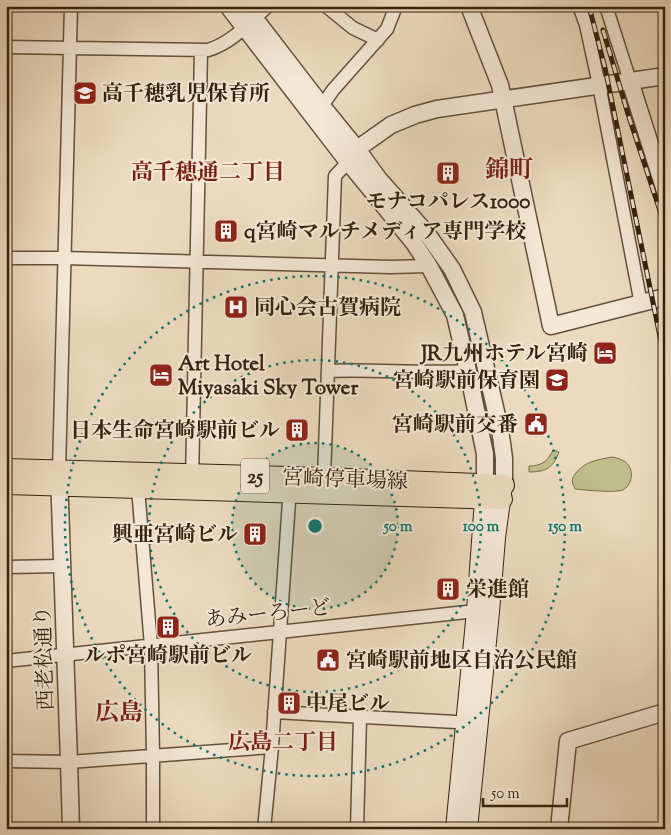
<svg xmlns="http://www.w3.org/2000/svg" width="671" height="835" font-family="'Sorts Mill Goudy','Noto Serif JP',serif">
<rect width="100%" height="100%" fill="#ecdabe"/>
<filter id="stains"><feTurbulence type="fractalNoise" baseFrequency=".004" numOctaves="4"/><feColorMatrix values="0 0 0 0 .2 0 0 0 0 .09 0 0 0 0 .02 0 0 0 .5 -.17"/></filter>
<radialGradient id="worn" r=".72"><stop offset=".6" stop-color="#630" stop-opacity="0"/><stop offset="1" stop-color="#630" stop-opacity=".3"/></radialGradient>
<path fill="#c0bd8c" stroke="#7a704d" d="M553 450 559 452C553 468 546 472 529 472V466C542 466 548 461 553 450Z
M612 457C618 458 625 460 629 466 634 473 631 486 623 490 615 493 584 490 575 489 572 483 571 479 575 474 585 461 597 460 612 457Z"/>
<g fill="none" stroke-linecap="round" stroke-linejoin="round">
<g stroke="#63513a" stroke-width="15">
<path id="minor" d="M326 6 353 28 378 40
M579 6 586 25 599 85 641 304
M606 6 630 81
M6 47 208 50C232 43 250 22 268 6
M322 106 333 90 387 29 396 6
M6 258H64L390 267 429 266
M328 371C375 369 422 374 468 371
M59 471 71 6
M192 481 201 51
M140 482 138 488 151 646 153 756V829
M325 484 324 478 335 176 348 162
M6 567 62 566
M6 661 476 611 484 612
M274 712 474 723
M6 761 69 762 272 747
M264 829 272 747 290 487
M357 829 360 717"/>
</g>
<g stroke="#63513a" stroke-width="19">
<path id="tertiary" d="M228 6 348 162 367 185 414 243 429 266 455 315 468 371 485 454V485
M245 6 322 106 357 149 378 178 428 235 452 269 473 312 500 429 504 458V485
M469 6 500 85 503 99 551 326 665 297
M630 81 665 191
M351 157 357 149 391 125 415 115 437 109 665 76
M59 474 69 762 71 829
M559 829 568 741 665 712"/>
</g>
<g stroke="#35230e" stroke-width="20">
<path id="secondary" d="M455 829 476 611 485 486
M468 829 490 612 496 538 503 485"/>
</g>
<g stroke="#35230e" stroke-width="22">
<path id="primary" d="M6 469 324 478 504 485
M6 484 502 499"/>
</g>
<use href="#minor" stroke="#f3e7d5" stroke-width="12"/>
<use href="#tertiary" stroke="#f3e7d5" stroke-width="16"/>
<use href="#secondary" stroke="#f3e7d5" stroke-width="18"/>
<use href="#primary" stroke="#ecdabe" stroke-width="20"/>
<g stroke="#35230e" stroke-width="5">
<path id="rail" d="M589 6 605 68 665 361
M603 30 628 114 665 226"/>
</g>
<use href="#rail" stroke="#f3e7d5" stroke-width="3" stroke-dasharray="9" stroke-linecap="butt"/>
</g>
<circle cx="315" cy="526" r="83" fill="#0f766e" fill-opacity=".12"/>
<g fill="none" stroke="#0f766e" stroke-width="2.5" stroke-dasharray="2.5 5">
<circle cx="315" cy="526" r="83"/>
<circle cx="315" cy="526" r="166"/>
<circle cx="315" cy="526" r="250"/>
</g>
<defs>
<g id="school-square" transform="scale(1.25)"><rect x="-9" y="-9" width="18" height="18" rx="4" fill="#8f2418" stroke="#f3e7d5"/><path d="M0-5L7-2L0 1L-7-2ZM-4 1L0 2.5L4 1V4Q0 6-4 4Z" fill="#fff"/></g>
<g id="building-square" transform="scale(1.25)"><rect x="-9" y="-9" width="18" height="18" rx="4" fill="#8f2418" stroke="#f3e7d5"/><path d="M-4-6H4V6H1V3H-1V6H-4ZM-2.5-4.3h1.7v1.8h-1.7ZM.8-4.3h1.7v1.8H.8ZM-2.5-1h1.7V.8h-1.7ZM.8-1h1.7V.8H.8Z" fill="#fff"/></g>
<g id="hospital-square" transform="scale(1.25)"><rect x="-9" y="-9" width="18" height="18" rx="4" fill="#8f2418" stroke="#f3e7d5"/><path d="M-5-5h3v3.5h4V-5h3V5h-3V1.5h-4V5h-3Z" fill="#fff"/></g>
<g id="hotel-square" transform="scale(1.25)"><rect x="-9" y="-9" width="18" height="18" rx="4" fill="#8f2418" stroke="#f3e7d5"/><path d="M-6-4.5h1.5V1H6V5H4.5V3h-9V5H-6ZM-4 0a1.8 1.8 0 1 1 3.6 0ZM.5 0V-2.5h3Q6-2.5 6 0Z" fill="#fff"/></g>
<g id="civic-square" transform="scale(1.25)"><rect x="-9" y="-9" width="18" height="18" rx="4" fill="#8f2418" stroke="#f3e7d5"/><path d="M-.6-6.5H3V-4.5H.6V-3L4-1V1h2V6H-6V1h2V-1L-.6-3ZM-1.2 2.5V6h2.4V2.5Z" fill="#fff"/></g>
</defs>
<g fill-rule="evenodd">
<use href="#school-square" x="85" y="93"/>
<use href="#building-square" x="448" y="173"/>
<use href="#building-square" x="226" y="231"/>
<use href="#hospital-square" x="236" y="307"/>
<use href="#hotel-square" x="605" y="353"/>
<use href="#hotel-square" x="161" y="375"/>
<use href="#school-square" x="557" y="380"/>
<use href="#civic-square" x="536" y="424"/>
<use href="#building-square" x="297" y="430"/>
<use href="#building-square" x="255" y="534"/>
<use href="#building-square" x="448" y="589"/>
<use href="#building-square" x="168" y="627"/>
<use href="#civic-square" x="328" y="660"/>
<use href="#building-square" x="289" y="703"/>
</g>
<g text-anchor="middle" stroke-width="4" stroke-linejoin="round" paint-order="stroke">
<rect fill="#f3e7d5" stroke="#6e5e4a" stroke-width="1" x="241" y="458.5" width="28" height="35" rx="4"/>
<g font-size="20" font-weight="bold" fill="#35230e">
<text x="255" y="483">25</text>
</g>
<g font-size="21" font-weight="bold" fill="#35230e" stroke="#f3e7d5" text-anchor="start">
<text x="102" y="100">高千穂乳児保育所</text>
<text x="448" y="208" text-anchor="middle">モナコパレス1000</text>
<text x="244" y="238">q宮崎マルチメディア専門学校</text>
<text x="254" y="314">同心会古賀病院</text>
<text x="588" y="360" text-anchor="end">JR九州ホテル宮崎</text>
<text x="178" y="370">Art Hotel<tspan x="178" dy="24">Miyasaki Sky Tower</tspan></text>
<text x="540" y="387" text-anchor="end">宮崎駅前保育園</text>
<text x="518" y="431" text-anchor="end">宮崎駅前交番</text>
<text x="280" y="437" text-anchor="end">日本生命宮崎駅前ビル</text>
<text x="238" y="541" text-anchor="end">興亜宮崎ビル</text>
<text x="466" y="596">栄進館</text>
<text x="168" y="662" text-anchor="middle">ルポ宮崎駅前ビル</text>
<text x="346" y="667">宮崎駅前地区自治公民館</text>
<text x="306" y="710">中尾ビル</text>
</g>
<g font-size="21" fill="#35230e" stroke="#f3e7d5">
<text transform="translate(345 479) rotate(2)" y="7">宮崎停車場線</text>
<text transform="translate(268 613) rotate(-6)" y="7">あみーろーど</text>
<text transform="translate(44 658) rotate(-92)" y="7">西老松通り</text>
</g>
<g font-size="22" font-weight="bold" fill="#7a1f14" stroke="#f3e7d5">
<text x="208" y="179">高千穂通二丁目</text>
<text x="283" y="749">広島二丁目</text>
</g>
<g font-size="24" font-weight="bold" fill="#7a1f14" stroke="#f3e7d5">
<text x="509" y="177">錦町</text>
<text x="119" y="720">広島</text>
</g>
</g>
<circle cx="315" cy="526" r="8" fill="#0f766e" stroke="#f3e7d5" stroke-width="2.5"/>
<g font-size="15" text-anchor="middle" font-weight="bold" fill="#0f766e" stroke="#f3e7d5" stroke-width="4" stroke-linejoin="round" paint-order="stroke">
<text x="398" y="531">50 m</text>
<text x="481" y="531">100 m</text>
<text x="565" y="531">150 m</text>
</g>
<rect width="671" height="835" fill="none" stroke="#ecdabe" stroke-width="25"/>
<rect x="8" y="8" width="656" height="820" fill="none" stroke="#35230e" stroke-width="2.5"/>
<rect x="12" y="12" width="646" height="810" fill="none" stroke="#35230e"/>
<path d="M483 798v8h84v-8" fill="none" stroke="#35230e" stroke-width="2.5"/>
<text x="491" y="798" font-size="15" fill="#35230e" stroke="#f3e7d5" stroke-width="4" paint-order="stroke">50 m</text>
<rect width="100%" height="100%" filter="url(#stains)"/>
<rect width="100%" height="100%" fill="url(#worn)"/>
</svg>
